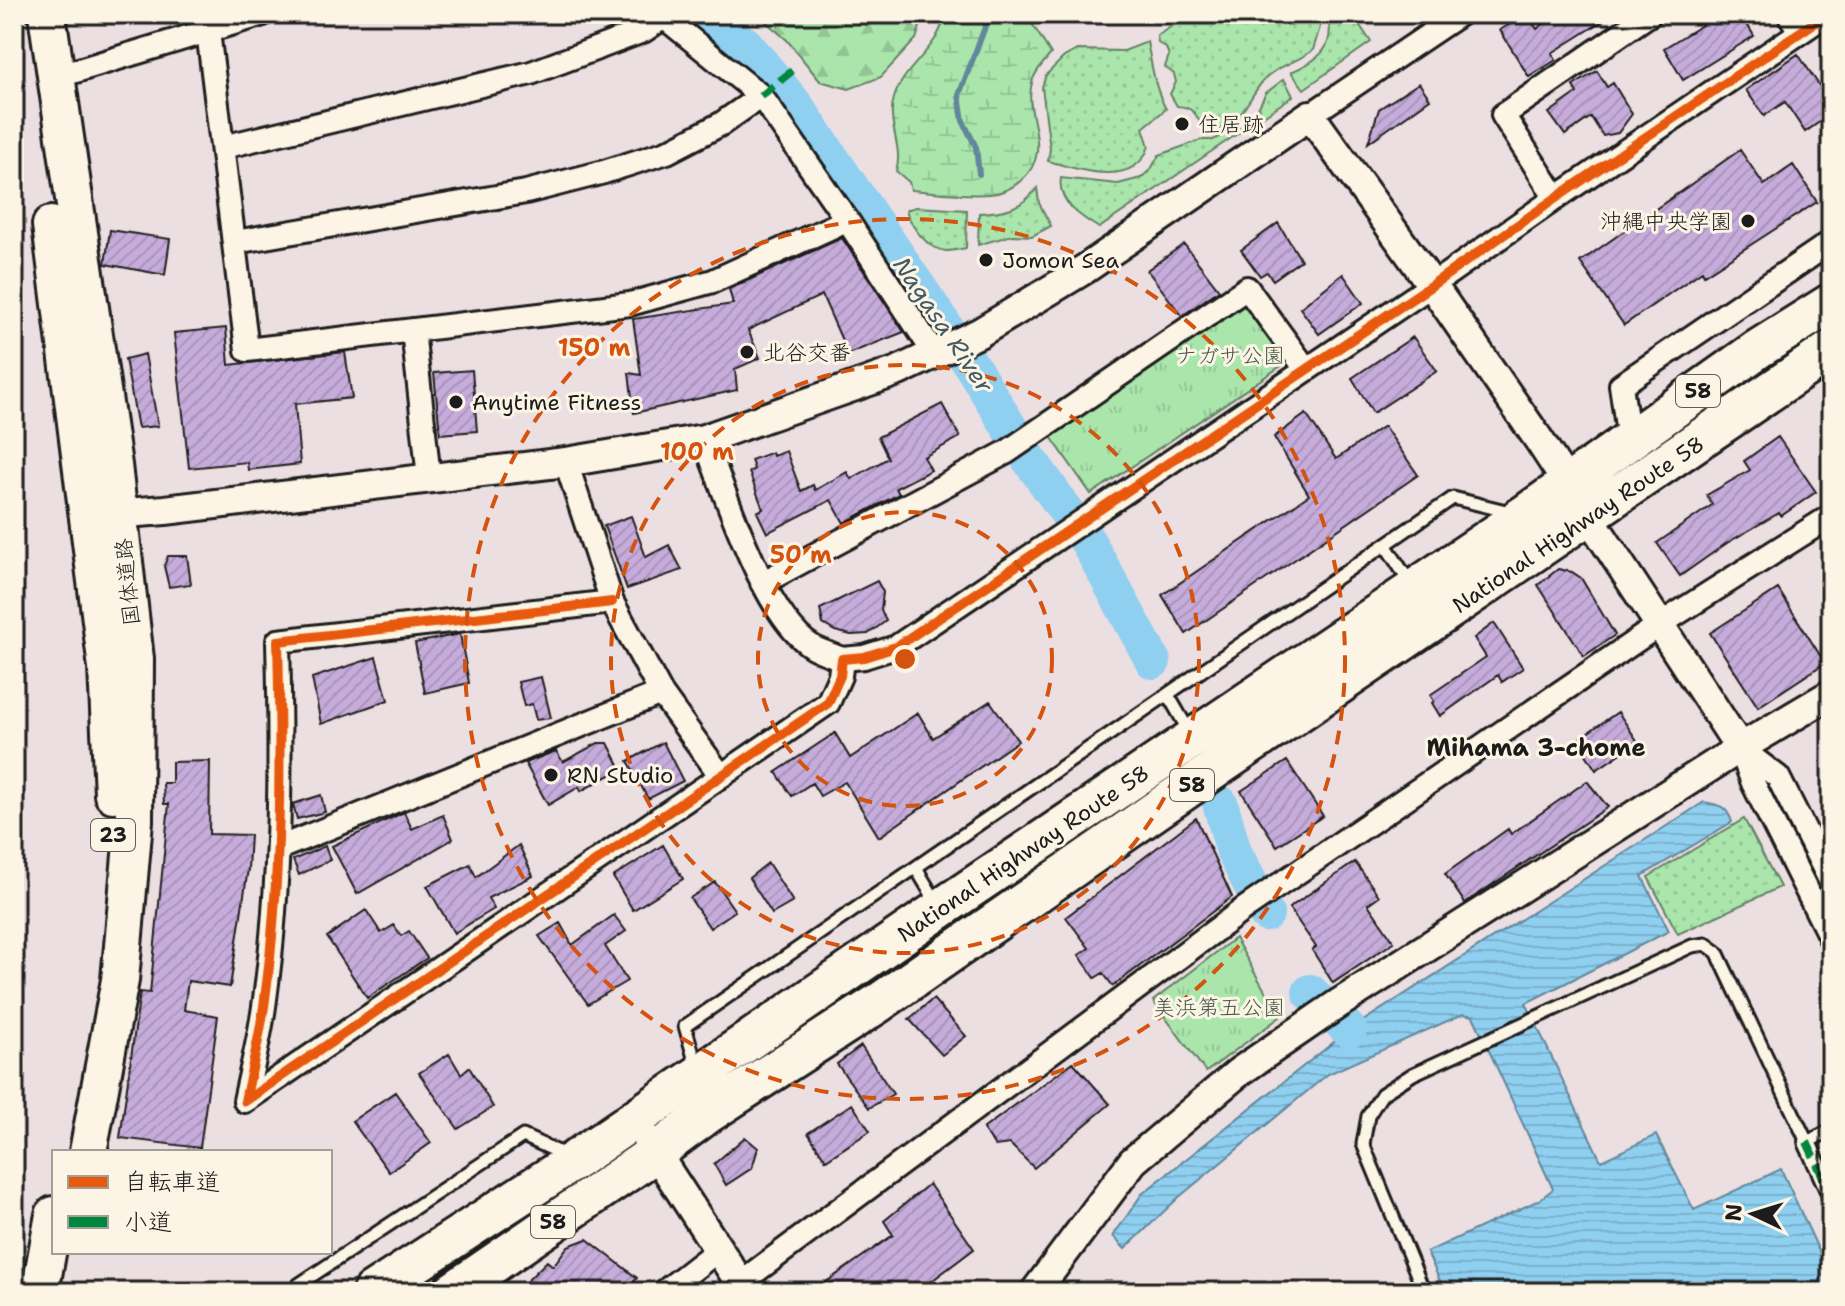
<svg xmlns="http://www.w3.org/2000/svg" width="1845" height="1306" font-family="'Shantell Sans','Klee One',sans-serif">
<defs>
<pattern id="grass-dots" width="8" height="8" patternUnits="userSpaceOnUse" patternTransform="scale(2)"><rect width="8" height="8" fill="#aae6ac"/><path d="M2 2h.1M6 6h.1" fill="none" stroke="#92c593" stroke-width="1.8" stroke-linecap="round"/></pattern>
<pattern id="forest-firs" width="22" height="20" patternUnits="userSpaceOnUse" patternTransform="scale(2)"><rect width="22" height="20" fill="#aae6ac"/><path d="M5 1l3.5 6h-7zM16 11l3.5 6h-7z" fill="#92c593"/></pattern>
<pattern id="wetland-marsh" width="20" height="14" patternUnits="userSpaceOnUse" patternTransform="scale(2)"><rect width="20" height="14" fill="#aae6ac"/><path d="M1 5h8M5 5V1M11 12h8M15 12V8" fill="none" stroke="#92c593"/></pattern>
<pattern id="park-tufts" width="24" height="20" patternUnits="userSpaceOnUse" patternTransform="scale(2)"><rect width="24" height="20" fill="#aae6ac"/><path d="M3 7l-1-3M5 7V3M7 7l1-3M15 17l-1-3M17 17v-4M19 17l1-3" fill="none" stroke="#92c593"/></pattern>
<pattern id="water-rules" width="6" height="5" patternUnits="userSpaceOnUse" patternTransform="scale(2)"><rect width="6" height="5" fill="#8fcff0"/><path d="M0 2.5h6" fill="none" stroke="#7bb1cd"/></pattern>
<pattern id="building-hatch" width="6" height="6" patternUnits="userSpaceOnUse" patternTransform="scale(2)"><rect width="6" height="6" fill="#c6acdb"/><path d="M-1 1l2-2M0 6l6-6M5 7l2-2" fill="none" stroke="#aa93bb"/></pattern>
</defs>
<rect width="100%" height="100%" fill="#ecdfe2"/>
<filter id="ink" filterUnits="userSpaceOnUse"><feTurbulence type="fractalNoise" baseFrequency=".0125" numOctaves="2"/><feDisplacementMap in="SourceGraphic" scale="16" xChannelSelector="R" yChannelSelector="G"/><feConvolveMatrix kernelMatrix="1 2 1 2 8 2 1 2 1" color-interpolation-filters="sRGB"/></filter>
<g filter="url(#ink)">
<path fill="url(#grass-dots)" stroke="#638164" stroke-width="2" d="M1190 14H1316L1320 27 1313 50C1298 62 1276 66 1263 81 1247 99 1236 139 1202 128 1197 114 1193 107 1177 106L1170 94 1176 82 1174 74 1165 67 1169 55 1166 48 1158 43 1157 36Z
M1327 14H1352L1371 42 1304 89 1291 72C1319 60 1337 47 1327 14Z
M1147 42C1152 65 1154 87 1166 109L1143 128 1149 146C1135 189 1080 170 1048 161L1050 149 1042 87 1046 75 1064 57 1077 50 1124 51Z
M1284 79 1293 96 1099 228C1081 217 1057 202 1061 178L1118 184 1141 178 1151 169 1159 155 1201 140H1213L1244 126 1254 116 1266 93Z
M1037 188 1039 203 1051 226 1032 236 1012 235 978 245 979 213C1004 212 1021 209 1037 188Z
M916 207 967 210 966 248C960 249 952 251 946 251 927 249 911 227 906 210Z
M1744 819 1780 887 1678 934 1648 877Z"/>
<path fill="url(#forest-firs)" stroke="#638164" stroke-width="2" d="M757 14H924L916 39 881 77 849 89 820 81 787 40Z"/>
<path fill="url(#wetland-marsh)" stroke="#638164" stroke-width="2" d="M945 14H1026L1051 54C1044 62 1037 69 1033 79 1024 105 1040 128 1037 152 1034 175 1012 192 990 194 964 196 937 192 911 190L909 182 896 171C904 148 886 123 894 98 904 65 939 50 945 14Z"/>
<path fill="url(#park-tufts)" stroke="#638164" stroke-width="2" d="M1240 303 1249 304 1287 362 1091 494 1049 434Z
M1235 938 1280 1017 1206 1072 1153 1001Z"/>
<path fill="url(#water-rules)" stroke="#61879b" stroke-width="2" d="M1704 802C1720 805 1727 806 1732 822L1642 876 1669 931 1526 1003 1601 1161 1656 1135 1694 1210 1781 1169 1831 1277V1292H1442L1443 1288 1427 1252 1539 1200 1553 1189 1473 1016 1463 1014 1328 1074 1178 1198 1125 1249 1113 1236 1142 1194 1349 1030Z"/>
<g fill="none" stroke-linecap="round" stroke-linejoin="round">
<path stroke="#61879b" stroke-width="6" d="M979 174 976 147 963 121 959 95 990 14"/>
<path stroke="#8fcff0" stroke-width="36" d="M701 14 745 44 797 107 973 368 1027 456 1088 542 1153 661
M1220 803 1234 852 1266 914
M1310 992 1349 1030"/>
</g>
<path fill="url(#building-hatch)" stroke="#1c1c1c" stroke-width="2" d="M1527 14 1537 29 1556 14H1614L1552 53 1556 60 1529 77 1500 30Z
M1720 14H1741L1754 36 1683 80 1664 48Z
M1798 54 1831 103V114L1805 132 1785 102 1764 116 1746 90Z
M1597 71 1607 87 1613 83 1632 114 1618 133 1603 136 1591 117 1565 135 1549 113 1577 93 1573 86Z
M1419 83 1430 99 1368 143 1379 109Z
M1740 150 1764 185 1793 165 1817 202 1704 275 1702 271 1624 325 1580 262Z
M1278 223 1301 260 1273 280 1267 272 1260 276 1241 250Z
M110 230 170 239 165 275 105 264Z
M842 238 904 332 848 354 822 295 748 330 760 358 735 369 737 390 634 413 629 373 641 375 633 319 733 304 729 289Z
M1184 244 1219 290 1182 316 1147 270Z
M1343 274 1363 303 1319 334 1300 308Z
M226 328 229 365 345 352 352 398 295 404 300 464 248 470 247 462 189 468 174 333Z
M1413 337 1437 371 1373 413 1352 378Z
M145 354 158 426 138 428 125 359Z
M472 370 477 431 440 434 434 373Z
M942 404 960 437 924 457 931 470 896 488 899 494 844 523 831 500 767 533 757 512 763 509 749 472 754 469 751 460 772 452 773 456 786 451 801 491 813 485 815 490 847 472 851 479 888 458 878 437Z
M1306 414 1336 459 1384 426 1418 475 1186 634 1162 595 1309 495 1274 437Z
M1778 437 1816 492 1781 516 1779 513 1727 543 1680 576 1657 543 1712 505 1707 495 1750 470 1744 461Z
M631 516 646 557 669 545 682 570 627 589 604 526Z
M168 556H187L191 584 169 587 164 566Z
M1558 569 1572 572 1581 578 1615 635 1584 656 1538 585Z
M877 581 883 592 881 610 886 621 868 634 851 635 835 631 823 624 820 609Z
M1778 589 1825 663 1758 707 1710 633Z
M1494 623 1523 668 1502 682 1498 675 1440 716 1432 703 1434 701 1430 695 1486 657 1474 638Z
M460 634 469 683 425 693 415 643Z
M376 657 388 700 321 724 312 678Z
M541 677 551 718 536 720 532 704 524 706 518 682Z
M990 701 1018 741 879 837 845 782 820 796 812 783 792 796 776 772 835 733 850 758 918 713 933 738Z
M1618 712 1638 742 1596 770 1577 740Z
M663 742 683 781 648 799 628 761Z
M598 743H608L619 765 612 774 581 791 579 787 548 805 525 763 556 751 563 762Z
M210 761 209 834 250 835 248 869 230 987 188 981 184 1010 218 1016 200 1148 120 1138 140 992 150 993 169 804H164L163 783H172V762Z
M1287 761 1323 816 1277 846 1241 791Z
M1587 781 1608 807 1465 903 1445 874 1508 829 1511 834Z
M321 795 325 812 297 819 293 804Z
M404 812 412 829 443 815 453 839 357 894 332 846Z
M1196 818 1232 897 1113 986 1103 973 1095 978 1079 955 1089 948 1066 917Z
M519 845 533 876 488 898 494 909 454 933 427 886 470 864 476 877Z
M663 845 683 879 633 910 613 877Z
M325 846 330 860 299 875 293 860Z
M1355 862 1379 896 1368 904 1394 942 1333 983 1312 950 1316 947 1289 908Z
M768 863 793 902 772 914 749 878Z
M715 882 735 911 710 928 690 898Z
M366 910 381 933 394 925 401 936 409 931 427 958 367 998 327 937Z
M614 915 626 931 605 946 627 981 588 1004 539 936 560 923 572 945Z
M933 999 966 1036 942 1055 909 1019Z
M861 1046 893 1094 869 1108 837 1064Z
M449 1054 461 1074 469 1067 493 1107 458 1129 419 1073Z
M1073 1062 1110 1104 1034 1168 1010 1144 995 1146 983 1129Z
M395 1092 431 1143 389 1172 352 1121Z
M852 1104 870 1131 826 1160 808 1133Z
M745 1137 758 1148 752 1168 726 1185 714 1164Z
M929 1184 974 1249 917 1292H812L893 1235 884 1221Z
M587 1239 637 1278 626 1292H516L547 1261 553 1266 568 1246Z"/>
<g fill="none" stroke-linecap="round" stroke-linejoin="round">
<g stroke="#1c1c1c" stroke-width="17">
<path id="service" d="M1386 546 1412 586
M1168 695 1190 733
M916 868 938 905
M697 1068 685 1026 1453 498 1510 512
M297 1292 298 1285 523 1136 567 1156
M1420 1292 1422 1287 1363 1144 1368 1116 1382 1094 1413 1074 1692 946 1706 944 1717 952 1807 1142 1831 1130"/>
</g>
<g stroke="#1c1c1c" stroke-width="22">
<path id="pedestrian" d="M1807 1142 1831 1195"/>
</g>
<g stroke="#1c1c1c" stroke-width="28">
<path id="minor" d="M660 14 761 96 847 220 934 353
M1789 14 1800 31
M208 31 247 350 630 304 713 281 847 220
M56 77 263 14
M1310 115 1460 14
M223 147 531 73 643 31 664 17
M1556 198 1503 115 1650 14
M235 242 526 192 604 172 667 152 721 124 761 96
M413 330 429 478
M704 439C725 492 765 619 813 647 822 652 833 655 842 659
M1629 440 1621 385 1831 242
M566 462 612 602 661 693 721 776
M762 583 1007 452 1247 288 1306 369
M612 602 278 641C281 761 281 880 265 999 261 1033 252 1067 245 1101L828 703 840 676 842 659 864 657 896 647 1432 285 1556 198 1827 14
M1740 748 1753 783 1831 939
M1741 749 1778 777 1831 882
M279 848 661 693
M740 1283 1244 909 1659 625 1831 516
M664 1292 718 1250"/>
</g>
<g stroke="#1c1c1c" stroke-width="34">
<path id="tertiary" d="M99 515 165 510 566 462 704 439 898 371 979 333 1085 269 1310 115 1432 285 1539 440 1740 748
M646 1138 746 1292
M1035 1292 1133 1161 1239 1072 1338 1004 1740 748 1831 694"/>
</g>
<g stroke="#1c1c1c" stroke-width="42">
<path id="primary" d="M47 14 113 465 135 659 134 821 120 980 88 1152
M51 225 107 668 113 794
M40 1292 54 1215"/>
</g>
<g stroke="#1c1c1c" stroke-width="44">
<path id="trunk" d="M372 1292 575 1160 940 909 1527 513 1758 349 1831 303
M452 1292 655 1153 709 1113 880 1002 1224 763 1831 350"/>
</g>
<use href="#service" stroke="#fcf5e5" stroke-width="11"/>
<use href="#pedestrian" stroke="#fcf5e5" stroke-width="16"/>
<use href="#minor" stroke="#fcf5e5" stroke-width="22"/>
<use href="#tertiary" stroke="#fcf5e5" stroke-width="28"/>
<use href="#primary" stroke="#fcf5e5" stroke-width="36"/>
<use href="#trunk" stroke="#fcf5e5" stroke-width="38"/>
<path stroke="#00873e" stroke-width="8" stroke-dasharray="16 8" stroke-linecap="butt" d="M761 96 797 67
M1807 1142 1831 1195"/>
<g stroke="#fcf5e5" stroke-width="15">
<path id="cycleway" d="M612 602 278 641C281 761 281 880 265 999 261 1033 252 1067 245 1101L828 703 840 676 842 659 864 657 896 647 1432 285 1556 198 1827 14"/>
</g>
<use href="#cycleway" stroke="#e8590c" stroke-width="10"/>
</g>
</g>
<g fill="none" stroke="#d4530e" stroke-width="4" stroke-dasharray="14 10">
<circle cx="905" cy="659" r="147"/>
<circle cx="905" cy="659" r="294"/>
<circle cx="905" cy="659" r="440"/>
</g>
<g fill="#1c1c1c" stroke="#fcf5e5" stroke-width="3">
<circle cx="1182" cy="124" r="8"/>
<circle cx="1748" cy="221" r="8"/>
<circle cx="986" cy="260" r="8"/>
<circle cx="747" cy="352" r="8"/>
<circle cx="456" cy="402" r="8"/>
<circle cx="551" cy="775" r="8"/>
</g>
<g text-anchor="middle" stroke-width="6" stroke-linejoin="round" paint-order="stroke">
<g fill="#fcf5e5" stroke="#5f5d58" stroke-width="2">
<rect x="1676" y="375" width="44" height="32" rx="6"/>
<rect x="1170" y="769" width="44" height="32" rx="6"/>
<rect x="91" y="819" width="44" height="32" rx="6"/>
<rect x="531" y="1206" width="44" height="32" rx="6"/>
</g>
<g font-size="20" font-weight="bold" fill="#1c1c1c">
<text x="1698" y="398">58</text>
<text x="1192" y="792">58</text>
<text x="113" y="842">23</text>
<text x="553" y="1229">58</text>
</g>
<g font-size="22" fill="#1c1c1c" stroke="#fcf5e5" text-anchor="start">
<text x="1198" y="132">住居跡</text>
<text x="1732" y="229" text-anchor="end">沖縄中央学園</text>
<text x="1002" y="268">Jomon Sea</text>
<text x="763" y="360">北谷交番</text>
<text x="472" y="410">Anytime Fitness</text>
<text x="567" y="783">RN Studio</text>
</g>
<g font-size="22" fill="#475947" stroke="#fcf5e5">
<text x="1230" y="363">ナガサ公園</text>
<text x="1219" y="1015">美浜第五公園</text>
</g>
<g font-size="22" fill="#1c1c1c" stroke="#fcf5e5">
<text transform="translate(1578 524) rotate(-34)" y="8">National Highway Route 58</text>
<text transform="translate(127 582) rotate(-96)" y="8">国体道路</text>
<text transform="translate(1023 853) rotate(-34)" y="8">National Highway Route 58</text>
</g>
<g font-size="24" font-style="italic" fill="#445b66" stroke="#fcf5e5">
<text transform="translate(943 325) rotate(56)" y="8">Nagasa River</text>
</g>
<g font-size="24" font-weight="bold" fill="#1c1c1c" stroke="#fcf5e5">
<text x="1536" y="756">Mihama 3-chome</text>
</g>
</g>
<circle cx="905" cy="659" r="12" fill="#d4530e" stroke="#fcf5e5" stroke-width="4"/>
<g font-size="24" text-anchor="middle" font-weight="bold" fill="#d4530e" stroke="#fcf5e5" stroke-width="6" stroke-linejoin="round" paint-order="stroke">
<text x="594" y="356">150 m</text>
<text x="697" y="460">100 m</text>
<text x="801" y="563">50 m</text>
</g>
<rect width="1845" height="1306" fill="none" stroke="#fcf5e5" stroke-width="48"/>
<rect x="24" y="24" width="1797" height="1258" fill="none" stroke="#1c1c1c" stroke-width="3" filter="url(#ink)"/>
<rect x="52" y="1150" width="280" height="104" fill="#fcf5e5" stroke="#a29e95" stroke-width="2"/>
<rect x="68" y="1176" width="40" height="12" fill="#e8590c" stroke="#a29e95" stroke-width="2"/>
<text x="124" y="1190" font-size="24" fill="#1c1c1c">自転車道</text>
<rect x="68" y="1216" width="40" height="12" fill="#00873e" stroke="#a29e95" stroke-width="2"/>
<text x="124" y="1230" font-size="24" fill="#1c1c1c">小道</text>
<g transform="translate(1753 1214) rotate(274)" stroke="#fcf5e5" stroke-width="6" paint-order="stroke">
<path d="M0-6L14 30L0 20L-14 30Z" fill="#1c1c1c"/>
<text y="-12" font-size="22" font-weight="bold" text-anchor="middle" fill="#1c1c1c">N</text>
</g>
</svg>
